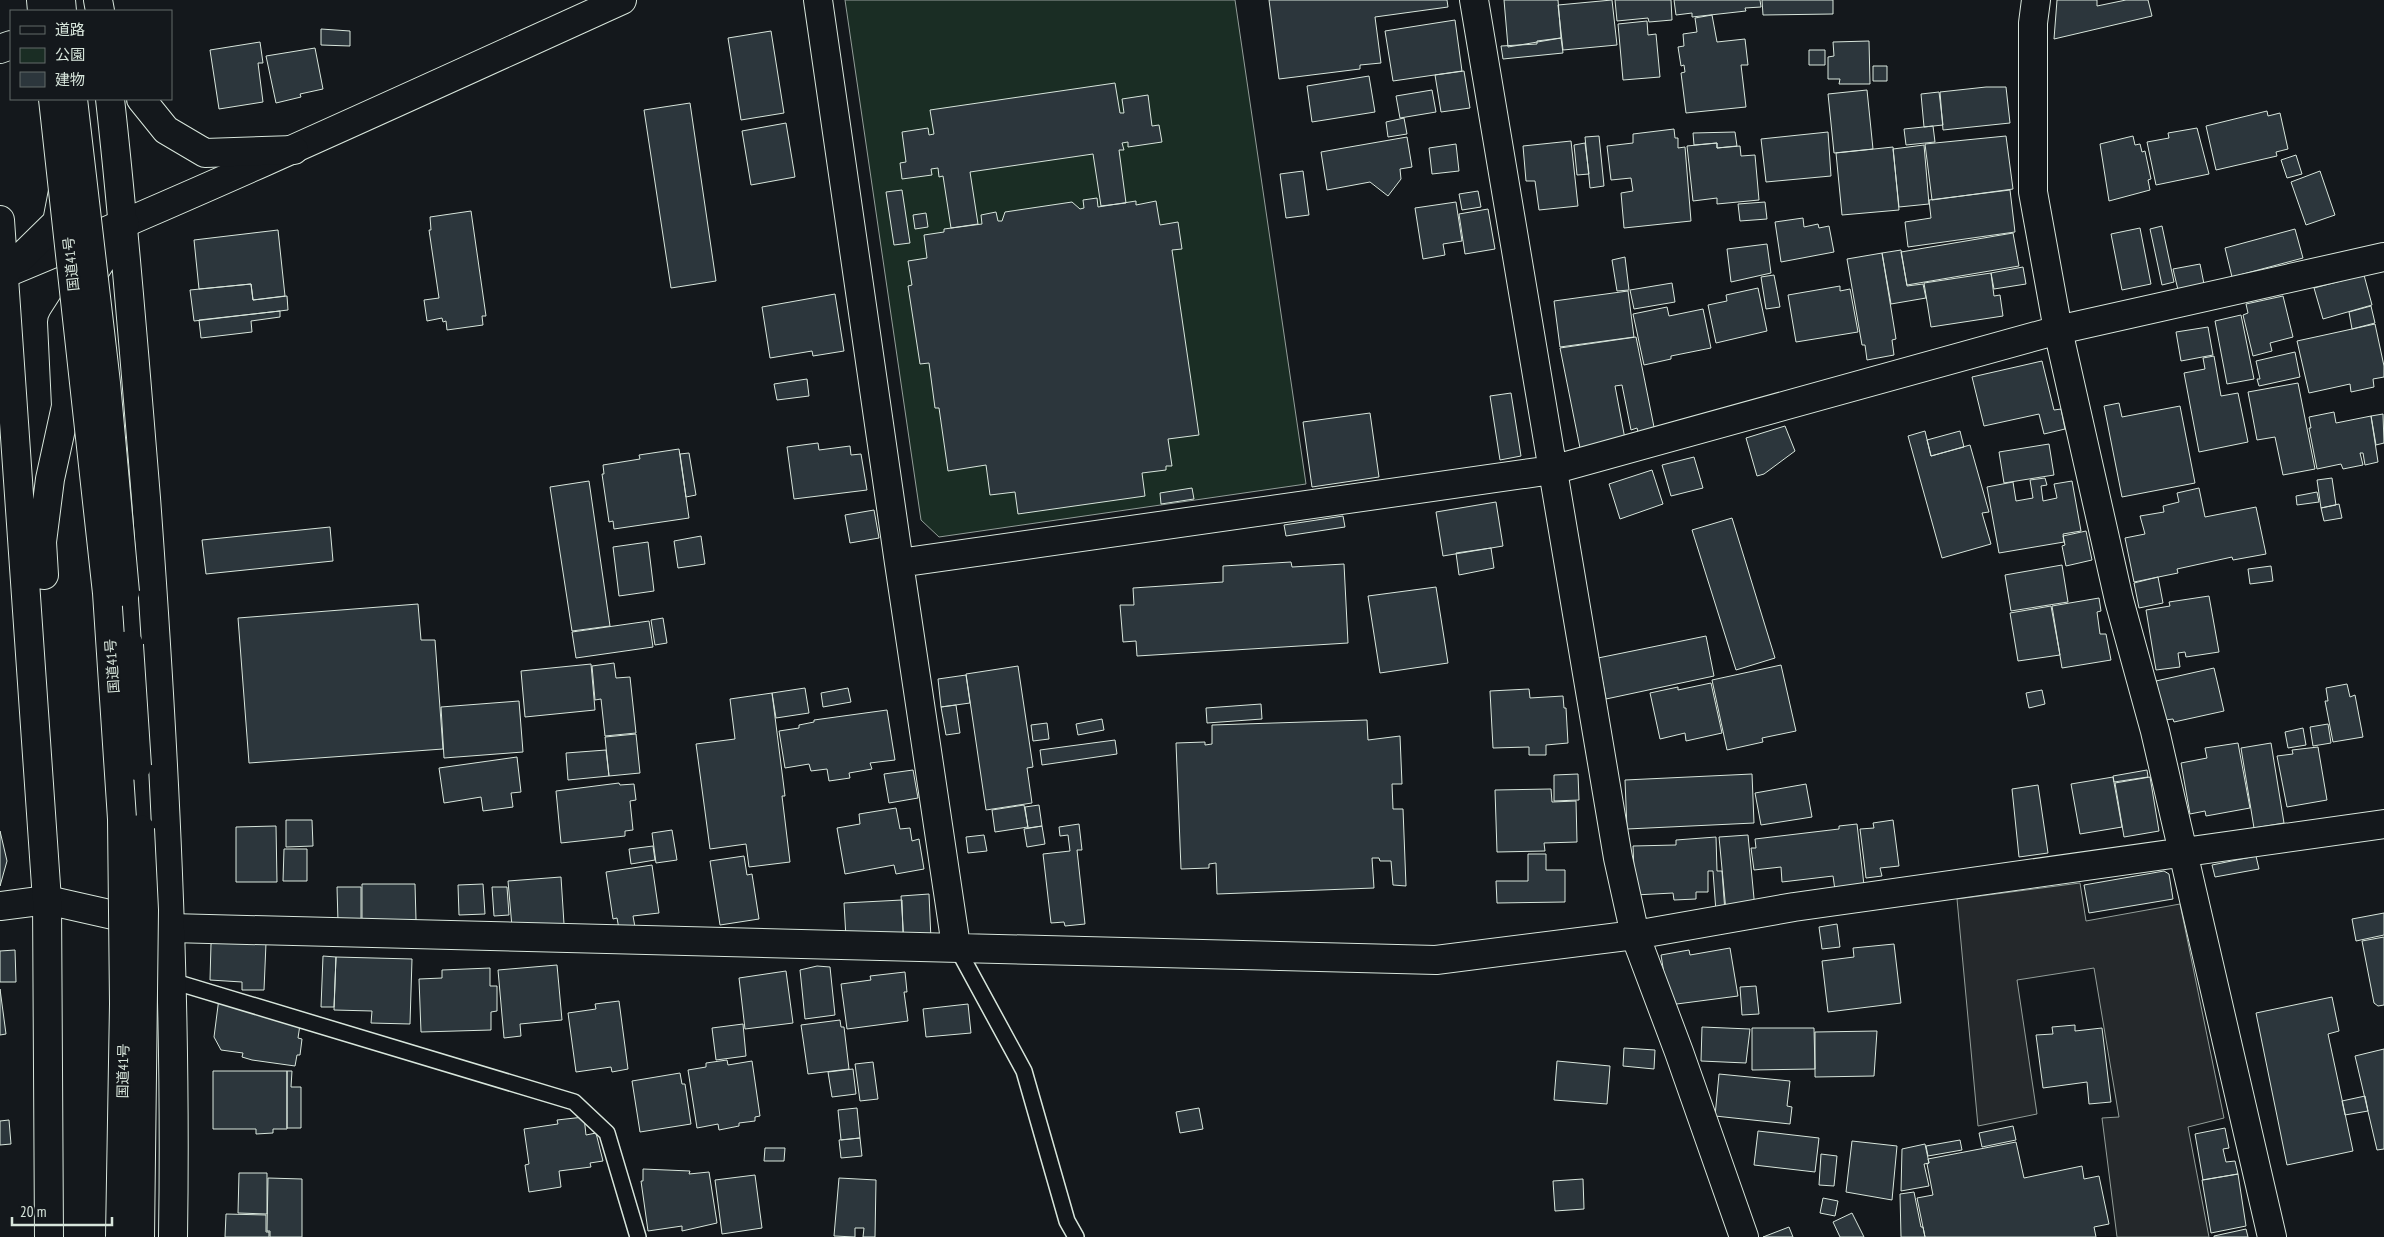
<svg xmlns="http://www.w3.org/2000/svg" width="2384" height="1237" font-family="'PT Sans Narrow','Noto Sans JP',sans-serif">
<rect width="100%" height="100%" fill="#14181c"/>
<path fill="#1a2d24" stroke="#939e99" d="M845 0H1235L1306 484 939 537 921 520Z"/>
<path fill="#24282b" stroke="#939e99" d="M2080 883 2086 921 2180 904 2224 1118 2188 1127 2209 1237H2117L2102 1118 2119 1117 2094 968 2017 980 2037 1114 1978 1126 1957 899Z"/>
<path fill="#2c363c" stroke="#d8e6dc" d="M1269 0H1447L1448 7 1375 17 1381 63 1360 65V69L1279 79Z
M1504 0H1558L1561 38 1508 47Z
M1612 0 1617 45 1563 50 1558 5Z
M1615 0H1671L1672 20 1649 22 1648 18 1617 21Z
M1674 0H1760L1761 7 1745 8 1746 11 1692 17V13L1676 15Z
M1762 0H1833V14L1763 15Z
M2057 0H2097V6L2126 0H2148L2152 16 2054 39Z
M1712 15 1717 42 1745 39 1748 65H1741L1746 107 1686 113 1681 73 1685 72 1684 65 1681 66 1678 47 1684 46 1683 34 1697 32 1695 18Z
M1455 20 1462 71 1393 81 1385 31Z
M1647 21 1648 35 1656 34 1660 77 1623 80 1618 24Z
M321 29 350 31V46L321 45Z
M771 31 784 113 741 120 728 38Z
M1561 38 1563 53 1503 59 1501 46 1537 44V41Z
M1869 41 1870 84H1839L1840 79H1828V57L1834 56 1833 42Z
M260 42 263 63H258L263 102 219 109 210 50Z
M315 48 323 89 300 94 301 97 276 103 266 56Z
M1809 50H1825V65H1809Z
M1873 66H1887V81H1873Z
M1464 71 1470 108 1441 112 1435 75Z
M1369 76 1375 112 1312 122 1307 86Z
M1115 83 1120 113H1124L1122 99 1148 95 1152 126 1159 125 1162 142 1128 147V142L1122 143 1124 150H1119L1126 203 1101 206 1093 154 970 172 978 224 951 228 943 176 939 177 938 168 931 169 932 175 902 179 900 163 906 162 902 132 928 128 929 135 934 134 930 110Z
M1986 87H2006L2010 123 1943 130 1940 92Z
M1432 90 1436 112 1400 118 1396 96Z
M1867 90 1873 149 1834 153 1828 94Z
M1939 92 1943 125 1924 127 1921 94Z
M690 103 716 281 671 288 644 110Z
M2267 111 2268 116 2280 113 2288 149 2276 152 2277 156 2216 170 2206 126Z
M1404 118 1407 134 1388 137 1386 122Z
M786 123 795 177 751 185 742 131Z
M1933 126 1935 142 1906 145 1904 129Z
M2197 128 2209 174 2156 185 2147 142 2169 138 2168 133Z
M1674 129 1675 138H1678V148L1685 147 1691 221 1624 228 1621 193 1633 191 1631 178 1611 180 1607 146 1633 143V134Z
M1735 132 1737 146 1717 148V143L1694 145 1693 133Z
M1828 132 1831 176 1766 182 1761 139Z
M1599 136 1604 186 1590 188 1585 137Z
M2006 136 2013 189 1932 200 1925 144Z
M2133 136 2135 145 2140 144 2142 152 2145 151 2151 179 2148 180 2150 190 2109 201 2100 144Z
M1407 137 1412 167 1400 169 1401 179 1388 196 1370 182 1327 190 1321 152Z
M1571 141 1578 206 1539 210 1535 181H1526L1523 146Z
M1585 143 1589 174 1577 175 1574 145Z
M1717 143V148L1740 146 1741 156 1755 155 1759 200 1717 204V198L1693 201 1687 146Z
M1456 144 1459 171 1432 174 1429 148Z
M1924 145 1929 204 1899 207 1893 149Z
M1893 147 1899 210 1842 215 1836 153Z
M2296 155 2302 174 2287 178 2281 160Z
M1303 171 1309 215 1286 218 1280 174Z
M2320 171 2335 215 2306 225 2291 182Z
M902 190 910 243 894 245 886 192Z
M2010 190 2015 232 1908 247 1905 222 1931 218 1929 200Z
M1478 191 1481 207 1462 210 1459 194Z
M1097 198 1098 207 1136 201V205L1156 201 1160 225 1178 222 1182 249 1172 250 1199 435 1168 439 1172 466H1166V470L1142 473 1145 496 1018 514 1015 492 990 495 986 465 948 471 939 408H935L929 363 920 364 908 286 912 285 908 261 927 258 924 235 944 232V229L982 224 981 215 996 212 998 221H1002L1005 212 1072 202 1080 209 1084 208 1083 200Z
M1456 202 1462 241 1443 244 1445 255 1423 259 1415 208Z
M1765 202 1767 219 1740 221 1738 204Z
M1488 209 1495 249 1465 254 1459 214Z
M471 211 486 316H482L483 325 447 330 446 321 443 322 442 318 427 321 424 300 439 298 429 230H431L430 217Z
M926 213 928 227 915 229 913 215Z
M1803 218 1804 227 1818 224 1819 228 1829 226 1834 252 1781 262 1775 222Z
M2162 226 2174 282 2162 285 2150 229Z
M2140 228 2151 284 2122 290 2111 234Z
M2295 229 2303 258 2232 277 2225 248Z
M278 230 285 296 253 300 251 284 199 289 194 240Z
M2013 233 2019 266 1907 285 1901 252Z
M1767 244 1771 273 1731 282 1727 249Z
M1901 250 1907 286 1923 284 1926 298 1891 304 1882 253Z
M1882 253 1896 339 1892 340 1894 355 1867 360 1865 345H1862L1847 259Z
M1625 257 1629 290 1617 291 1612 260Z
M2200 264 2205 289 2179 294 2173 269Z
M2023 267 2026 284 1994 289 1991 273Z
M1991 273 1994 296 2000 295 2003 316 1931 327 1924 283Z
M1774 275 1780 307 1766 309 1761 277Z
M2364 275 2372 305 2323 319 2314 288Z
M1672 283 1675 302 1634 309 1630 290Z
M251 284 253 300 287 296 288 310 194 321 190 290Z
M1840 286V291L1850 289 1858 332 1796 342 1788 295Z
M1758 288 1767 331 1716 343 1708 305 1727 301 1726 295Z
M1628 291 1634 337 1560 347 1554 301Z
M835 294 844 351 813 356 812 351 770 358 762 307Z
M2283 296 2293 337 2270 343 2272 351 2253 356 2243 315 2248 313 2246 304Z
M2371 306 2375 323 2352 329 2349 312Z
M1667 307 1669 316 1703 309 1711 348 1671 356V359L1644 365 1633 314Z
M280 311V317L251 321 252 332 201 338 199 320Z
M2241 315 2254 379 2227 384 2215 321Z
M2375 324 2384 366V377L2373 379 2374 387 2351 392 2350 384 2309 393 2297 341Z
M2208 327 2213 355 2181 361 2176 332Z
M1636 337 1655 432 1639 436 1637 428 1631 430 1622 385 1615 386 1625 439 1580 448 1560 348Z
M2295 352 2300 377 2259 386 2257 379H2260L2256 361Z
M2214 356 2221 396 2238 393 2248 442 2199 452 2184 373 2205 369 2203 358Z
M2042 361 2054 410 2061 409 2065 429 2044 434 2039 414 1984 426 1972 377Z
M807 379 809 396 777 400 774 384Z
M2298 383 2315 469 2283 475 2275 437 2257 440 2248 392Z
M1511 393 1521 456 1500 460 1490 396Z
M2119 403 2122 417 2180 406 2195 483 2122 497 2104 406Z
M2334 412 2336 423 2371 416 2378 462 2365 465 2363 453H2360L2363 465 2343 469 2341 464 2317 469 2309 428H2311L2309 417Z
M1370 413 1379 477 1312 487 1303 422Z
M2383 414 2384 443 2376 445 2371 416Z
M1785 426 1795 451 1764 474 1757 476 1746 438Z
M1925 431 1931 456 1970 445 1989 512 1982 513 1991 544 1942 558 1908 436Z
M1960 431 1964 447 1931 456 1927 440Z
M818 443 819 450 850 446 851 455 861 454 867 490 794 499 787 447Z
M2049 444 2054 475 2004 483 1999 452Z
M679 449 689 518 614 529 613 521 609 522 602 474H604L603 465 640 459 639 455Z
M689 453 696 495 686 497 680 454Z
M1694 457 1703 488 1671 496 1662 465Z
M1652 470 1663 504 1620 519 1609 484Z
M2045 478 2047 485 2041 486 2043 501 2057 498 2054 484 2072 481 2081 531 2063 534 2064 542 1999 553 1987 487 2013 482 2016 501 2033 498 2030 480Z
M2332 478 2336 505 2321 508 2317 480Z
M589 481 610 626 572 631 550 487Z
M1192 488 1194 499 1161 504 1160 493Z
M2199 488 2205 517 2256 507 2266 554 2233 560 2232 557 2177 569 2178 573 2134 582 2125 538 2145 534 2140 516 2164 512 2163 506 2179 502 2177 493Z
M2317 492 2319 502 2297 505 2296 496Z
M1496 502 1503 546 1443 556 1436 512Z
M2339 504 2342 518 2324 521 2321 508Z
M874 510 879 538 850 543 845 515Z
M1343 516 1345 527 1286 536 1284 525Z
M1732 518 1775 658 1736 670 1692 530Z
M330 527 333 561 206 574 202 540Z
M2086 531 2092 560 2066 566 2062 546 2065 545 2063 536Z
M701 536 705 564 678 568 674 541Z
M648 542 654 591 619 596 613 547Z
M1491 548 1494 568 1459 575 1456 553Z
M1291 562 1292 567 1344 564 1348 643 1137 656 1136 641 1123 642 1120 605H1134L1133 588 1223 582V566Z
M2062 565 2068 602 2011 611 2005 575Z
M2271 566 2273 581 2250 584 2248 569Z
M2158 577 2163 603 2139 608 2134 583Z
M1436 587 1448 663 1380 673 1368 596Z
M2209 596 2219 652 2186 657 2185 652 2178 653 2180 667 2156 670 2146 610 2170 606 2169 602Z
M2099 598 2101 611 2097 612 2100 634H2106L2111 660 2062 668 2052 606Z
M418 604 421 640H435L443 749 249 763 238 618Z
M2051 606 2060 655 2018 661 2010 613Z
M663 618 667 643 655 645 651 620Z
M649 621 653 647 576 658 572 632Z
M1706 636 1714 676 1606 699 1598 658Z
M614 663 616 678 630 677 636 733 605 736 601 699 595 700 592 666Z
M591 664 595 710 525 717 521 671Z
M1781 665 1796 731 1762 738 1763 742 1727 750 1712 680Z
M1018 666 1033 767 1027 768 1032 803 986 810 966 674Z
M2214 668 2224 711 2174 722 2173 719 2165 720 2156 681Z
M966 675 970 703 941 707 938 679Z
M1711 683 1722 733 1686 741 1685 733 1660 739 1650 693 1678 687V690Z
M2347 684 2350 697 2355 695 2363 737 2333 742 2325 701H2328L2326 688Z
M805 688 809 713 776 718 772 693Z
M848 688 851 702 823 707 821 693Z
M1529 689 1530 698 1563 696 1564 708H1566L1568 743 1546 745V755H1529V747L1493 748 1490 691Z
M2042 690 2045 704 2029 708 2026 693Z
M772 693 785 796H782L790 862 749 867 746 844 710 849 696 744 735 739 730 699Z
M519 701 523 752 444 758 441 707Z
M1261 704 1262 719 1207 723 1206 708Z
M956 705 960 733 946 735 941 707Z
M887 710 895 760 870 763 872 769 849 773 850 778 829 781 827 769 811 771 809 764 785 768 779 731 799 728V725L814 722V720Z
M1102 719 1104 730 1078 735 1076 724Z
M1367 720 1368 740 1400 736 1402 784H1392L1393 809H1403L1406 886 1393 885 1391 861H1380L1379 858H1372L1374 888 1217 894 1216 863 1209 864V868L1181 869 1176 743 1205 742V745L1212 744V725Z
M1047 723 1049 739 1033 741 1031 725Z
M2328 724 2331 743 2313 746 2310 727Z
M2303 728 2306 745 2288 748 2285 732Z
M636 734 640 773 609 776 605 737Z
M1115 740 1117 754 1042 765 1040 750Z
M2238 743 2250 808 2206 816 2205 811 2190 814 2181 763 2207 758 2205 748Z
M2271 743 2284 823 2254 828 2241 748Z
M2318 747 2327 800 2287 807 2277 756 2293 754 2292 750Z
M606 750 609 776 568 780 566 753Z
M517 757 521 792 511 793 513 807 483 811 481 797 444 803 439 768Z
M913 770 918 798 889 803 884 774Z
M2147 770 2148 777 2114 782 2113 776Z
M1578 774 1579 800 1554 801V775Z
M1752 774 1754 823 1627 829 1625 780Z
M2113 777 2122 827 2080 834 2071 784Z
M2150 777 2159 831 2124 837 2115 783Z
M619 783 620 785 634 784 636 800 630 801 633 830 625 831V836L561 843 556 791Z
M1806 784 1812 817 1761 825 1755 793Z
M2038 785 2048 853 2019 857 2012 789Z
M1551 789 1552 802 1576 801 1577 842 1544 843 1545 851 1497 852 1495 790Z
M1024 805 1028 827 995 832 992 810Z
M1039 805 1042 826 1028 828 1025 807Z
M896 808 900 829 910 828 912 841 919 839 924 869 896 874 894 865 845 874 837 828 860 824 859 814Z
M286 820H312L313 846 286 847Z
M1893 820 1899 866 1880 868 1882 876 1866 878 1860 829 1874 828 1873 823Z
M1079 824 1082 850H1077L1085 924 1065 926 1064 922 1051 923 1043 854 1070 851 1068 835 1060 836 1059 827Z
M1857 824 1865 894 1836 897 1833 876 1782 882 1781 867 1754 870 1751 848H1756L1755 839 1839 829V826Z
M276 826 277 882H236V827Z
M1042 826 1045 844 1027 847 1024 829Z
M672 830 677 860 656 863 652 833Z
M0 831 7 861 0 886Z
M984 835 987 851 968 853 966 837Z
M1748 835 1755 909 1726 911 1719 837Z
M1716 837 1717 871H1722L1725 912H1716L1713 871H1708V892H1696V899L1674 900 1673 893 1635 895 1633 846 1676 845V840Z
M653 846 655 860 631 864 629 849Z
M284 849H307V881H283Z
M1528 854H1546V870H1565V902L1497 903 1496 881H1528Z
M744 856 747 875 752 874 759 919 720 925 710 861Z
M2256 856 2259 869 2215 877 2212 865Z
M652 865 659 913 633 916 635 927 619 929 617 918 613 919 606 872Z
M2164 871 2169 874 2173 899 2089 913 2084 885Z
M561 877 564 924 512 927 508 881Z
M362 884H415L416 920H362Z
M483 884 485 914 459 915 458 885Z
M337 887H361V922H338Z
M492 887H507L509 915 494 916Z
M929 894 931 940 904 942 901 896Z
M902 900 903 934 846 938 844 903Z
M2384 913V935L2356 941 2352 919Z
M1837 924 1840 947 1822 949 1819 927Z
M2384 937V1005L2378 1006 2374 1003 2362 941Z
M216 941 266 943 264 990H242V982L210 980 211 944Z
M1894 944 1901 1003 1828 1012 1822 961 1854 957 1853 948Z
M1730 948 1738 996 1669 1005 1661 955 1689 950 1690 955Z
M15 950 16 982H0V951Z
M323 956 336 957 334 1007H321Z
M336 957 412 959 410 1024 371 1023 372 1011 334 1010Z
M557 965 562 1020 520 1024 521 1036 504 1038 498 970Z
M817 966 830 967 835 1015 805 1019 800 970Z
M490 968V986H497V1011L491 1012V1030L421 1032 419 979 442 978V970Z
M786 971 793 1023 745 1029 739 978Z
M905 972 907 992H904L908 1021 847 1029 841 984 871 980 870 976Z
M1756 986 1759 1014 1742 1015 1740 987Z
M0 989 6 1034 0 1035Z
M2332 997 2339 1031 2328 1034 2353 1151 2287 1165 2256 1013Z
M219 998 301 1018 298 1038 302 1039 300 1055H297L295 1066 252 1060 242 1057 243 1053 221 1050 214 1037Z
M619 1001 628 1069 612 1072 611 1067 576 1072 568 1013 596 1009 595 1004Z
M968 1004 971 1033 926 1037 923 1009Z
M840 1020 841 1027H844L849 1069 808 1074 801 1025Z
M743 1024 746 1056 716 1060 712 1028Z
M2075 1025V1031L2102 1028 2111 1102 2089 1104 2087 1082 2043 1088 2036 1035 2053 1034 2052 1027Z
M1702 1027 1750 1029 1746 1063 1701 1061Z
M1752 1028H1814L1815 1069 1752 1070Z
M1877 1031 1874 1076 1815 1077V1032Z
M1624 1048 1655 1050 1654 1069 1623 1066Z
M2384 1049V1149L2377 1150 2355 1056Z
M727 1060 728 1065 752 1061 760 1116 755 1117V1121L739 1123V1126L719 1130 718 1124 697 1128 688 1070 706 1067V1063Z
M1557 1061 1610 1066 1607 1104 1554 1100Z
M873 1062 878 1099 860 1101 855 1064Z
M853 1069 856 1094 832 1097 828 1072Z
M213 1071H287V1129H273V1133L256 1134V1129H213Z
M287 1071H292L291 1087H301V1128H287Z
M680 1073 682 1084H685L691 1124 640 1132 632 1081Z
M1719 1074 1790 1081 1787 1106 1792 1107 1790 1124 1715 1116Z
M2365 1096 2368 1111 2345 1115 2342 1101Z
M857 1108 860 1138 841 1140 838 1110Z
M1199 1108 1203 1129 1180 1133 1176 1112Z
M584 1117 586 1135 596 1133 603 1161 590 1163 591 1167 559 1171 561 1187 529 1192 525 1165 529 1164 524 1129 558 1124 557 1120Z
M9 1120 11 1144 0 1145V1121Z
M2013 1126 2016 1140 1982 1147 1979 1133Z
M2225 1128 2229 1148 2223 1149 2226 1162 2235 1161 2238 1174 2203 1180 2195 1134Z
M1758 1131 1819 1138 1815 1172 1754 1165Z
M860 1138 862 1156 841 1158 839 1140Z
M1960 1140 1962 1150 1928 1156 1926 1146Z
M1852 1141 1897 1146 1892 1200 1846 1192Z
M2016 1142 2024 1178 2082 1166 2084 1179 2099 1176 2109 1224 2094 1227 2096 1237H1925L1917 1198 1933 1195 1927 1164 1929 1163 1928 1159Z
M1925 1144 1929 1163 1924 1164 1929 1186 1901 1191 1902 1149Z
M765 1148H785L784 1161H764Z
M1821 1154 1837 1156 1834 1186 1819 1185Z
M643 1169 690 1171 689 1174 709 1172 717 1223 682 1231V1226L648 1231 641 1181H643Z
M239 1173H267V1214L238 1213Z
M2238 1174 2246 1226 2211 1233 2202 1180Z
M755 1175 762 1228 722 1234 715 1180Z
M268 1178 302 1179V1237H270V1231H267Z
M839 1178 876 1180 875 1237H863L864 1228H855V1237L834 1236Z
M1583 1179 1584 1209 1555 1211 1553 1181Z
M1914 1192 1921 1227H1923L1925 1237H1901L1900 1194Z
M1823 1198 1838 1201 1835 1216 1820 1213Z
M1852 1213 1864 1237H1840L1833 1222Z
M226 1214 266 1215V1232H269V1237H225Z
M1789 1227 1793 1237H1763Z
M2246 1229 2248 1237H2214V1236Z"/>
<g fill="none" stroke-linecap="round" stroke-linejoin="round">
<g stroke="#d8e6dc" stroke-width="18">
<path id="service" d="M956 946 1024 1071 1067 1221 1076 1237
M172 981 574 1102 607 1133 638 1237"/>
</g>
<g stroke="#d8e6dc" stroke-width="30">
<path id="minor" d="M818 0 899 563 956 946
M1474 0 1618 858 1635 935 1679 1052 1744 1237
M2036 0 2033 23V192L2058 330 2119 600 2155 731 2272 1237
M0 49 11 45
M899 563 1552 470 2058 330 2384 257
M0 906 47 900 171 928 1436 960 1635 935 1794 907 2384 824"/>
</g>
<g stroke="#d8e6dc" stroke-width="30">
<path id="tertiary" d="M4 274C212 188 417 93 622 0"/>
</g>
<g stroke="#d8e6dc" stroke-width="30">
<path id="trunk" d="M41 0 42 11
M61 0 62 11
M98 0 100 11
M110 99C125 232 135 365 146 498 164 744 177 991 173 1237
M141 99 166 130 205 153 294 150
M0 220 47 900 49 1237
M5 273 57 222 63 191
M44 575 42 542 50 479 66 406 62 322 125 224"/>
</g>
<use href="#service" stroke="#14181c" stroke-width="15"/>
<use href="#minor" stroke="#14181c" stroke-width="28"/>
<use href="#tertiary" stroke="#14181c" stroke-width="28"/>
<use href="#trunk" stroke="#14181c" stroke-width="28"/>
<g stroke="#d8e6dc" stroke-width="30" stroke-linecap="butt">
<path id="trunk-bridge" d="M53 99 107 593 122 819 124 1004 120 1237
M73 99 106 383 125 592
M129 645 137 766
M140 829 144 910 140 1237"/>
</g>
<use href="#trunk-bridge" stroke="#14181c" stroke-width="28"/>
</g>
<g text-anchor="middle" stroke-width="4" stroke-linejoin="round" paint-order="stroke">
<g font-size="14" fill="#d8e6dc" stroke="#14181c">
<text transform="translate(71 264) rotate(-96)" y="5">国道41号</text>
<text transform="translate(112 666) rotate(-94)" y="5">国道41号</text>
<text transform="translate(123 1071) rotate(-89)" y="5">国道41号</text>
</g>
</g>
<rect x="10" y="10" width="162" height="90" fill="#14181c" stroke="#626a69"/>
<rect x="20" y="26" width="25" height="8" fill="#14181c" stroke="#626a69"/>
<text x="55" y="35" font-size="15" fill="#d8e6dc">道路</text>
<rect x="20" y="48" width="25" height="15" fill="#1a2d24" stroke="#626a69"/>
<text x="55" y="60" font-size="15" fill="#d8e6dc">公園</text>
<rect x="20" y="72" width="25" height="15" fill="#2c363c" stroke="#626a69"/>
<text x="55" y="85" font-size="15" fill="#d8e6dc">建物</text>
<path d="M12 1217v8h100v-8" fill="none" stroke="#d8e6dc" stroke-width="2.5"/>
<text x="20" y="1217" font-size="15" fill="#d8e6dc" stroke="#14181c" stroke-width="4" paint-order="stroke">20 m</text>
</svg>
